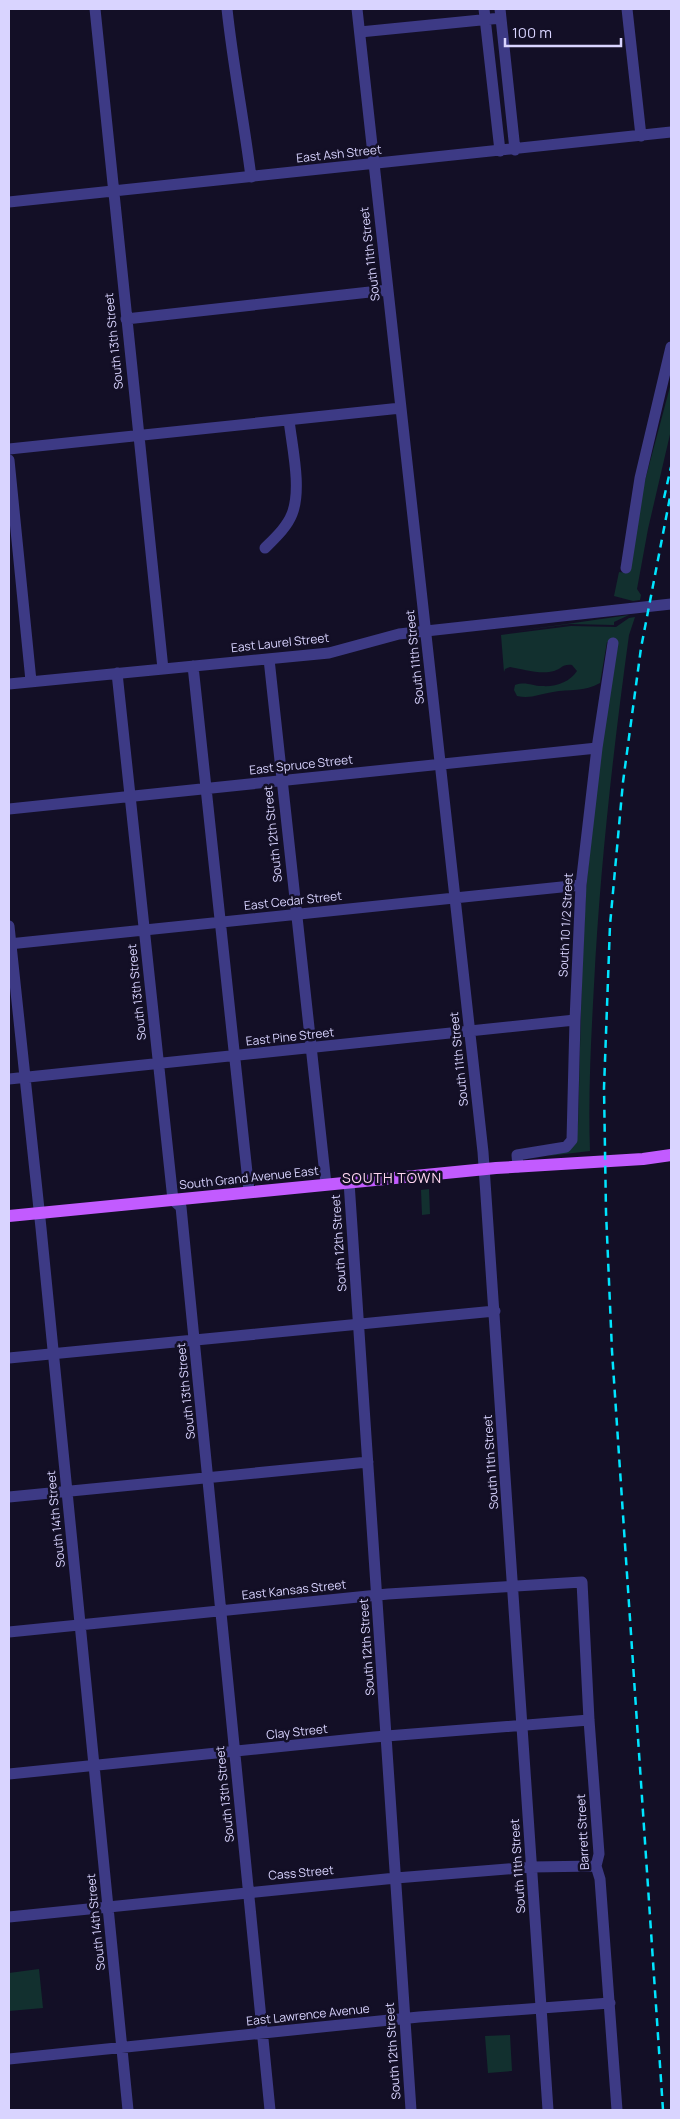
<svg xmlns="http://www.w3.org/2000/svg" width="680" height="2119" font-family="Manrope,sans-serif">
<rect width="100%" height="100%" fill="#130f26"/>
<path fill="#12302f" d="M671 383V430L648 529 637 589 641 595 640 600 633 601 614 596 619 572 629 573 643 488Z
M629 615 614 622V625L570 624 504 633Z
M635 617 629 635C613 752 600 867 594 985 591 1040 588 1096 590 1151L548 1156 566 1151 578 1126 582 970 586 890 599 756 618 643 607 642 600 683C585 692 569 689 553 692 539 694 531 699 517 696L514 690 515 685C526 681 532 686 542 686 556 687 570 682 577 671L572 665C561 664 562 669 554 671 541 675 522 669 510 667L505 669 504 672 501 635 571 626 616 627 629 618Z
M429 1189 430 1214 422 1215 421 1190Z
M39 1969 43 2008 9 2011V1973Z
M510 2035 512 2071 488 2073 485 2036Z"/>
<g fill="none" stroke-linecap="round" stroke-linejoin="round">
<path stroke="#3d3a85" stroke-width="11" d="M95 9 163 669
M227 9C233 65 244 121 251 177
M357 9 483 1152 548 2110
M484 9 500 151
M500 9 515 150
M627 9 641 136
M360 32 501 18
M9 202 671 132
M126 319 388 290
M9 449 401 408
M9 460 31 681
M265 548C275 538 287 527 292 514 302 489 292 447 289 420
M626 568 640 478 671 347
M269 659 326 1184
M193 666 249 1191
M117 673 173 1200 181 1207 270 2110
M9 684 329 653 399 634 671 604
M9 809 597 748
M9 926 41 1228 128 2110
M9 944 581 885
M9 1079 575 1020
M518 1167 517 1155 566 1147 572 1140 575 1020 581 885 597 748 613 643
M349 1182 411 2110
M9 1358 495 1311
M9 1497 368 1462
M9 1632 388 1594 582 1582 589 1720 599 1854 596 1866 600 1879 617 2110
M9 1774 374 1737 589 1720
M9 1917 396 1878 532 1867 596 1866
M9 2059 419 2017 610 2003"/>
<path stroke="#c25bff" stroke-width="12" d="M9 1216 496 1168 643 1159 671 1155"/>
<path stroke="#00e5ff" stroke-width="2.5" stroke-dasharray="8 6" stroke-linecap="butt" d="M664 498 671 467
M663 2110 612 1351 606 1212 604 1088 610 925 623 782 641 648 671 492"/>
</g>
<g text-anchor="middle" stroke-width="5" stroke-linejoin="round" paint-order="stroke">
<g font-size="12" fill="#d9d4ff" stroke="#130f26">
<text transform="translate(339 154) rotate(-6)" y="4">East Ash Street</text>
<text transform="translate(370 254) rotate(-97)" y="4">South 11th Street</text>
<text transform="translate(114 341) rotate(-96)" y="4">South 13th Street</text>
<text transform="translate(280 643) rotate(-6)" y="4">East Laurel Street</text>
<text transform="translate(415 657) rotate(-96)" y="4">South 11th Street</text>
<text transform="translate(301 765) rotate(-6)" y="4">East Spruce Street</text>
<text transform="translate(273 834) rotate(-96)" y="4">South 12th Street</text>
<text transform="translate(293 901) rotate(-6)" y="4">East Cedar Street</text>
<text transform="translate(566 925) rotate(-87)" y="4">South 10 1/2 Street</text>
<text transform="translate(137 992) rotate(-96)" y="4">South 13th Street</text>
<text transform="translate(290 1037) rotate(-6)" y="4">East Pine Street</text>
<text transform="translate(459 1059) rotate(-96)" y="4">South 11th Street</text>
<text transform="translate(249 1178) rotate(-6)" y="4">South Grand Avenue East</text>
<text transform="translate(339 1243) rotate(-94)" y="4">South 12th Street</text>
<text transform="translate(186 1391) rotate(-96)" y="4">South 13th Street</text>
<text transform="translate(491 1462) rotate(-94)" y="4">South 11th Street</text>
<text transform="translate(56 1519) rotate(-96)" y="4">South 14th Street</text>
<text transform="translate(294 1590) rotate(-6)" y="4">East Kansas Street</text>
<text transform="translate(367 1647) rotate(-94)" y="4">South 12th Street</text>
<text transform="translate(297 1732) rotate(-6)" y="4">Clay Street</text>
<text transform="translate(225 1794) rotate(-96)" y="4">South 13th Street</text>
<text transform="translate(583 1832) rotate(-93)" y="4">Barrett Street</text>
<text transform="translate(518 1866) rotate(-94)" y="4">South 11th Street</text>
<text transform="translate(301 1873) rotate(-5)" y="4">Cass Street</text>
<text transform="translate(96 1922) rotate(-96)" y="4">South 14th Street</text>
<text transform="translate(308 2015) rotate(-6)" y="4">East Lawrence Avenue</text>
<text transform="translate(393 2051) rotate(-94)" y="4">South 12th Street</text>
</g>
<g font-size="14" letter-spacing="1" fill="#ffd6f0" stroke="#130f26">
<text x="392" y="1183">SOUTH TOWN</text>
</g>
</g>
<rect width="680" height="2119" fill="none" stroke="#d9d4ff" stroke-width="20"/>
<path d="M505 38v8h116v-8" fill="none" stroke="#d9d4ff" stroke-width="2.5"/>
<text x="512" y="38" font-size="15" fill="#d9d4ff" stroke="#130f26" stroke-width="4" paint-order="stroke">100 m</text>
</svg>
